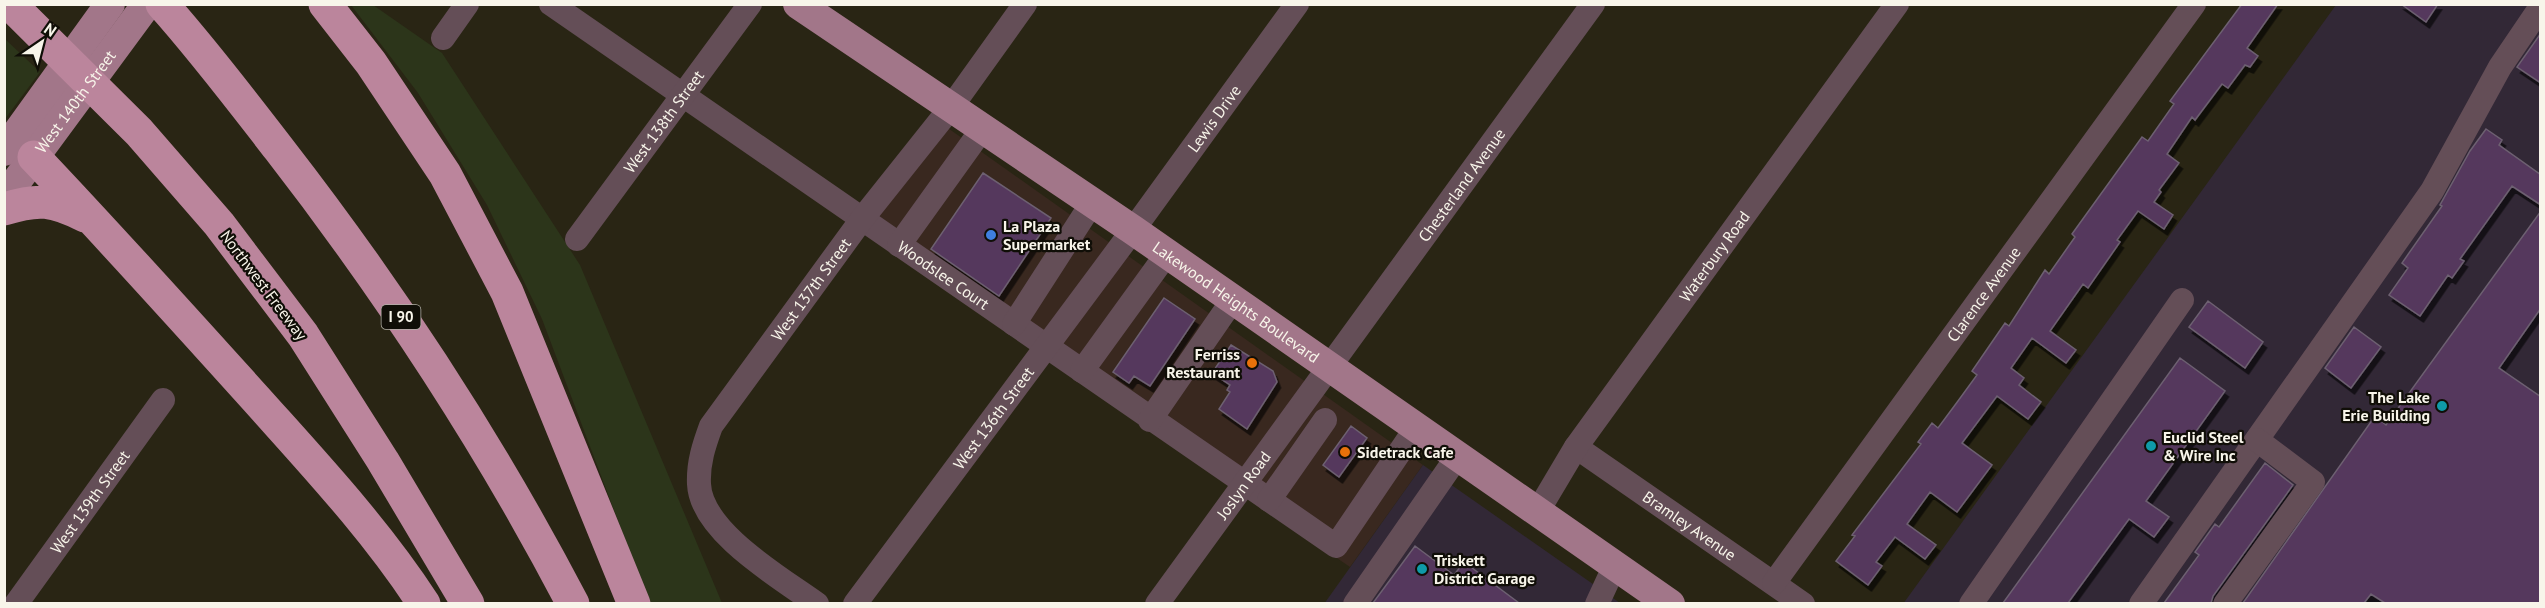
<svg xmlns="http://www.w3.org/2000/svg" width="2545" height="608" font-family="'PT Sans',sans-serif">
<defs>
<filter id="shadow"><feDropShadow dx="3.5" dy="6" stdDeviation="0" flood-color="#0009"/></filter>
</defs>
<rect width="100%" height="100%" fill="#292514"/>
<path fill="#39281f" d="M945 126 1423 465 1350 567 864 233Z"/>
<path fill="#322836" d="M2336 5H2540V603L1903 604Z
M1423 465 1620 603 1324 604Z"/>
<path fill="#2c351a" d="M351 5H373L442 53 580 265 722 603H649L542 319 487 205 418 93Z
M5 39 40 72 5 119 4 118Z"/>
<path fill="#55375d" stroke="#6d6071" stroke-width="1.5" filter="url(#shadow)" d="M2242 4H2278L2247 48 2258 56 2250 67 2245 65 2228 88 2222 84 2195 120 2192 117 2167 154 2179 163 2159 190 2161 192 2154 202 2173 215 2164 229 2138 211 2117 240 2120 242 2088 288 2083 284 2050 331 2076 350 2066 363 2032 338 2011 368 2024 378 2019 385 2041 402 2028 419 1997 396 1962 443 1992 465 1957 512 1930 492 1907 524 1936 545 1925 559 1895 537 1876 562 1882 566 1868 585 1836 561 1855 536 1852 535 1921 444 1918 442 1932 423 1938 428 1958 401 1977 375 1972 371 1992 342 2005 323 2009 326 2045 270 2049 274 2075 237 2072 234 2142 137 2148 141 2174 104 2170 101Z
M2401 4H2438L2426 22Z
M2541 33V83L2517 67Z
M2486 129 2502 140 2499 145 2541 175V205L2512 186 2460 259 2464 261 2452 278 2448 275 2420 316 2389 295 2408 268 2402 263 2442 206 2440 205 2470 151Z
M983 173 1051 218 999 296 931 249Z
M2541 211V308L2499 368 2541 397V603H2385L2371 594 2364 603H2243L2375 416 2386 425Z
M1164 298 1195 319 1150 386 1134 376 1129 383 1113 372Z
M2208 301 2263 342 2245 368 2189 327Z
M2354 327 2381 347 2351 388 2325 368Z
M1231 345 1273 371 1277 382 1247 429 1219 409 1230 392 1227 390 1230 385 1212 373Z
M2180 358 2225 391 2146 501 2169 517 2154 537 2129 519 2068 603H2003Z
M1351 426 1367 438 1339 477 1323 465Z
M2265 463 2293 485 2213 596 2211 603H2164L2199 555 2195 552 2215 524 2219 527Z
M1415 546 1454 575 1464 562 1519 603H1373Z"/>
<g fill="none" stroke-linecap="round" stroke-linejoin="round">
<g stroke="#644e57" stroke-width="24">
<path id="s1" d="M551 4 1336 546 1416 428"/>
<path d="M443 38 467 4"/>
<path id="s2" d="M577 239 750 4"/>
<path d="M899 245 983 128"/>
<path d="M1014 324 1092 203"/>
<path d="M1082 371 1166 255"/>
<path d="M1150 420 1232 301"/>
<path id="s3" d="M1576 447 1803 604"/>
<path d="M1269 500 1325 420"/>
<path id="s4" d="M1538 511 1576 447 1897 4"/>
<path id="s5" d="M1774 583 2194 4"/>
<path id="s6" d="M16 604 163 400"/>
<path id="s7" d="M817 604C781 578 701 532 699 484 698 463 704 445 711 426L862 219 952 106 1025 4"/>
<path id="s8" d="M855 604 1133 230 1297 4"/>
<path id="s9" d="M1157 604 1593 4"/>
<path d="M1355 604 1457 457"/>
<path d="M1597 604 1615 565"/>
<path d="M1971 604 2182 300"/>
<path d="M2141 604 2432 191 2500 67 2540 8"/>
<path d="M2225 604 2313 482 2257 440"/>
</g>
<g stroke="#a27689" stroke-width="30">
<path id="s10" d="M798 4 1133 230 1670 604"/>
<path d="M4 151 110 4"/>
<path id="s11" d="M4 198 147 4"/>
</g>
<path stroke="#bb859c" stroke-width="33" d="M10 4 139 132 219 224 303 335 383 461 468 604
M162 4C204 51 241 100 279 149 390 292 489 443 573 604
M325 4 371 63 445 174 507 292 634 604
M34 157C110 237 183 318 256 399 315 465 376 530 424 604
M4 209C39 198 53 200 85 216"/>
</g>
<circle fill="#3f7fe0" stroke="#100e07" stroke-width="2" cx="991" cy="235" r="6"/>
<g fill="#e8710a" stroke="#100e07" stroke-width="2">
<circle cx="1252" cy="363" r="6"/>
<circle cx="1345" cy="452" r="6"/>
</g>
<g fill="#0f9aa8" stroke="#100e07" stroke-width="2">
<circle cx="2442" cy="406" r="6"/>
<circle cx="2151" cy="446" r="6"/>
<circle cx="1422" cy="569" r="6"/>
</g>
<g text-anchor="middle" stroke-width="4.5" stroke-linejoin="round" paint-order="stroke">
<rect fill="#100e07" stroke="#b2b0a6" stroke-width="1.5" x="381.5" y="305" width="39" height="24" rx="4.5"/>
<g font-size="15" font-weight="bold" fill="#f8f5ea">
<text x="401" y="322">I 90</text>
</g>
<g font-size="16" fill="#f8f5ea" stroke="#100e07">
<text dy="6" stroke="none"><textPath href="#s11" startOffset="120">West 140th Street</textPath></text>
<text dy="6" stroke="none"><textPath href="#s8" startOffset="604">Lewis Drive</textPath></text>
<text dy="6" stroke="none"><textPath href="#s2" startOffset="146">West 138th Street</textPath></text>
<text dy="6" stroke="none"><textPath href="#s9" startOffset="518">Chesterland Avenue</textPath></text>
<text dy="6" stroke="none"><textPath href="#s4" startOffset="310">Waterbury Road</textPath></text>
<text dy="6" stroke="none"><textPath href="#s1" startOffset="477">Woodslee Court</textPath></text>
<text transform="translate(264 285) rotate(53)" y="6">Northwest Freeway</text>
<text dy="6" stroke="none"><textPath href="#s7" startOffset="402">West 137th Street</textPath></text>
<text dy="6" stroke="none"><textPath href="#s5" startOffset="357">Clarence Avenue</textPath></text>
<text dy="6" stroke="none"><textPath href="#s10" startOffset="530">Lakewood Heights Boulevard</textPath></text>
<text dy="6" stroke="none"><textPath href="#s8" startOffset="232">West 136th Street</textPath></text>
<text dy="6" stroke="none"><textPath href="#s9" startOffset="147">Joslyn Road</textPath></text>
<text dy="6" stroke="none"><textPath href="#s6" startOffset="126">West 139th Street</textPath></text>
<text dy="6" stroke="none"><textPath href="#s3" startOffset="138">Bramley Avenue</textPath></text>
</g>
<g font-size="16" font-weight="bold" fill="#f8f5ea" stroke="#100e07" text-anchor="start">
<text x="1003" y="232">La Plaza<tspan x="1003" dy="18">Supermarket</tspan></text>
<text x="1240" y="360" text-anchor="end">Ferriss<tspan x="1240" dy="18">Restaurant</tspan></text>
<text x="2430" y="403" text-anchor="end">The Lake<tspan x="2430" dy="18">Erie Building</tspan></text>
<text x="2163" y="443">Euclid Steel<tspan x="2163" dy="18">&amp; Wire Inc</tspan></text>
<text x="1357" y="458">Sidetrack Cafe</text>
<text x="1434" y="566">Triskett<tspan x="1434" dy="18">District Garage</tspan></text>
</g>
</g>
<rect width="2545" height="608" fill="none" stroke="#f8f5ea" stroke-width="12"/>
<g transform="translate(42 42) rotate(35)" stroke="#100e07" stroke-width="4.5" paint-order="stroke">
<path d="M0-4.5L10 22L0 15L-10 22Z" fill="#f8f5ea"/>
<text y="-9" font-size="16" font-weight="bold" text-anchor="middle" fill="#f8f5ea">N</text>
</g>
</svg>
